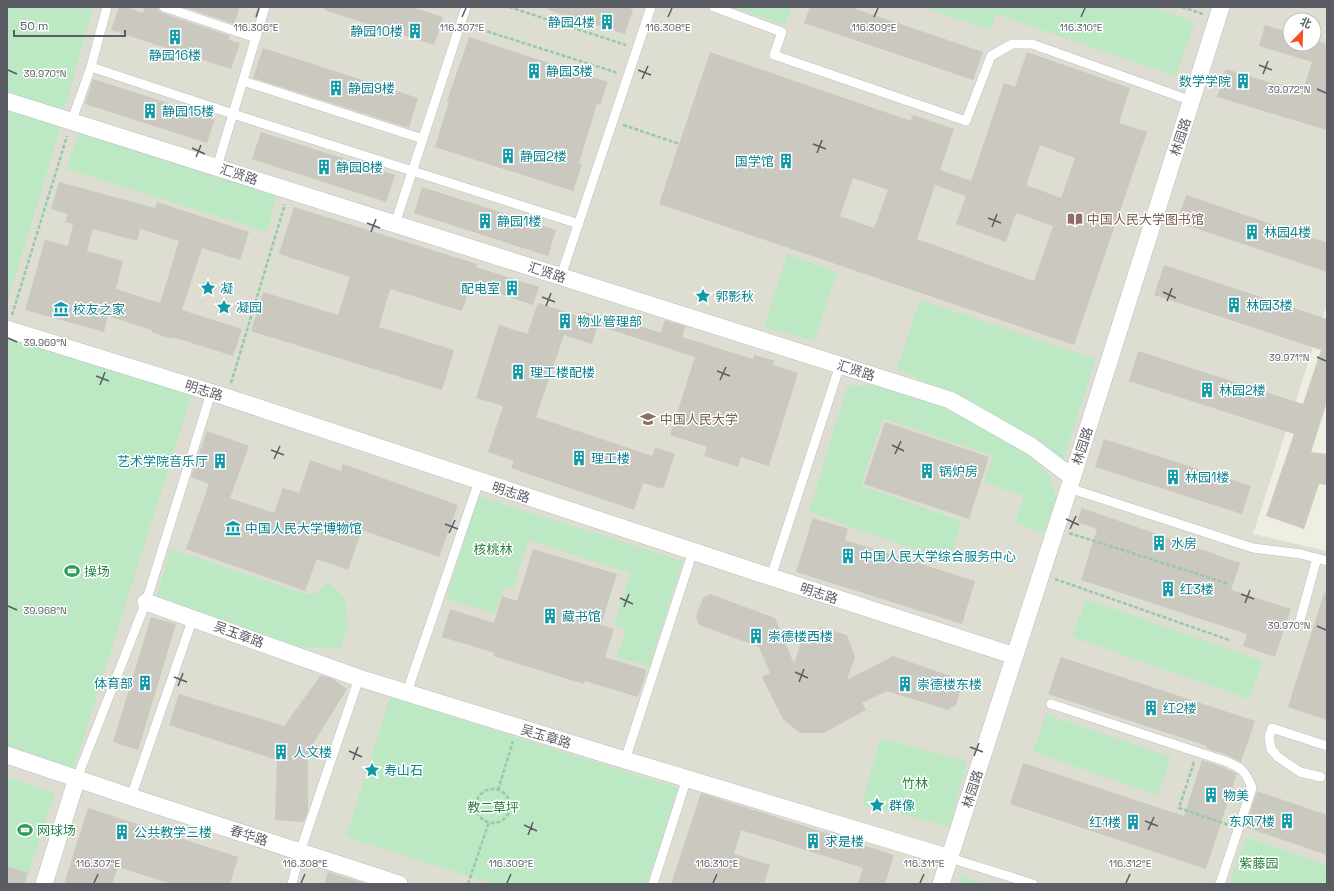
<svg xmlns="http://www.w3.org/2000/svg" width="1334" height="891" font-family="'Space Grotesk','Noto Sans SC',sans-serif">
<rect width="100%" height="100%" fill="#efeee2"/>
<path fill="#deddd1" fill-rule="evenodd" d="M7 7H1327V304L1253 534 1327 551V884H7ZM1290 20H1314V44H1290Z"/>
<path fill="#bce9c3" d="M7 7H93L64 111 7 93Z
M732 7H791L785 25Z
M923 7H1151L1195 22 1176 76 996 14 990 30Z
M7 110 61 126 7 304Z
M79 130 278 192 267 232 67 169Z
M787 254 837 272 814 341 764 327Z
M920 300 1096 359 1063 461 947 392 897 369Z
M7 336 192 394 74 768 7 747Z
M878 384 951 409 1016 442 1050 476 1057 499 1043 533 1015 523 1024 496 984 482 993 456 883 418 861 486 962 521 949 561 809 512 847 387Z
M478 496 683 561 649 667 617 657 626 629 614 625 630 573 528 540 513 589 504 586 495 614 446 599Z
M171 549 299 592 312 595 328 582 345 598 348 625 341 649 304 647 259 636 155 600Z
M1086 599 1263 661 1249 699 1072 637Z
M390 697 678 788 647 884H494L346 837Z
M1046 714 1171 757 1158 795 1033 752Z
M880 738 967 761 950 827 862 804Z
M7 777 55 794 28 873 7 866Z
M1246 837 1327 865V884H1236L1230 882Z
M961 876 986 884H959Z"/>
<path fill="#cac8bf" fill-rule="evenodd" d="M119 7H126L143 13 144 7H158L159 11 162 13 230 36 229 40 240 43 231 69 111 30Z
M183 7H240L234 24Z
M325 7H412L443 17 434 45 324 10Z
M548 7H627L633 9 625 34 548 10Z
M810 7H850L983 52 973 80 804 23Z
M1265 25 1290 33V44H1314V40L1327 44V130L1217 97 1226 69 1302 92 1312 62 1259 46Z
M469 37 608 82 600 105 597 104 579 163 582 164 573 191 435 147 449 102 447 101Z
M263 48 418 98 409 128 253 78Z
M710 52 911 121 913 115 954 129 940 170 971 181 1004 83 1015 87 1027 52 1130 88 1119 123 1147 132 1074 345 659 204ZM1040 145 1075 158 1061 198 1026 185ZM853 178 888 190 874 228 840 216ZM935 185 966 196 956 224 1006 242 1016 213 1053 226 1034 281 917 239Z
M93 79 215 118 207 143 85 104Z
M261 132 395 175 386 202 252 159Z
M59 182 155 208 157 202 249 232 240 260 202 248 182 310 242 329 233 356 173 337 172 339 151 332 152 330 108 316 104 332 25 310 45 240 68 246 73 224 65 222 68 214 51 209ZM93 229 137 241 140 229 179 241 160 303 116 289 123 261 87 251Z
M422 187 556 230 548 256 414 213Z
M1186 195 1327 243V272L1177 222Z
M294 207 477 264 476 267 539 287 533 305 471 284 462 311 390 289 379 327 454 350 442 390 251 331 263 292 338 315 350 277 279 254Z
M1164 265 1327 319V402L1311 452 1327 454V485L1319 484 1304 529 1266 516 1294 434 1129 381 1138 351 1303 404 1321 350 1154 295Z
M538 303 581 317 583 311 600 317 592 344 564 335 536 417 652 456 655 447 675 454 663 489 643 483 634 510 511 468 514 461 488 452 503 406 476 398 499 325 527 334Z
M606 315 661 333 665 320 685 326 682 337 753 359 754 355 775 361 773 365 798 373 769 466 741 457 738 467 704 456 707 447 670 435 695 357 602 327Z
M885 422 989 457 969 519 864 484Z
M207 431 249 446 230 498 274 513 283 488 299 493 310 460 341 471 343 464 458 505 439 557 362 530 348 570 317 559 305 591 186 549 209 484 191 477Z
M1104 439 1251 486 1242 514 1095 467Z
M1082 508 1240 563 1231 590 1291 609 1275 657 1243 646 1247 634 1081 580 1097 529 1077 522Z
M813 518 848 529 845 540 975 581 962 624 796 572Z
M533 549 617 574 601 625 614 629 605 657 647 670 638 697 585 681 584 684 493 656 495 653 442 637 450 609 494 623 502 596 517 601Z
M1324 593H1327V720L1288 707Z
M710 594 775 618 794 664 802 639 821 627 847 635 855 657 847 680 893 656 959 679 961 687 956 705 948 710 887 691 862 703 866 710 824 733H800L783 719 762 677 770 673 759 647 699 625 696 616 703 598Z
M151 617 176 624 138 750 113 742Z
M1061 657 1255 721 1241 762 1227 755 1206 748 1207 746 1048 694Z
M321 675 333 679 347 689 313 744 308 760V811L304 822 275 820 277 760 169 725 179 694 284 726Z
M1202 760 1223 767 1237 774 1206 869 1010 804 1023 763 1184 816Z
M1257 791 1327 815V855L1245 827Z
M701 793 894 855 885 884H858L863 868 741 830 734 854 770 865 764 884H671Z
M88 808 238 857 230 884H171L118 867 112 884H64Z
M7 866 28 873 25 884H7Z
M328 872 363 883 362 884H324Z"/>
<g fill="none" stroke-linecap="round" stroke-linejoin="round">
<g stroke="#bcbec5" stroke-width="10">
<path id="service" d="M164 7 256 38
M714 7 782 32 774 55 966 121 991 56 1012 44H1032L1192 101
M91 67 233 114 579 224
M243 81 423 139
M72 120 91 67 107 7
M217 167 265 7
M395 224 466 7
M561 276 651 7
M1069 488 1253 548 1301 554 1327 561
M771 577 840 365
M1300 620 1317 558
M407 692 479 481
M1051 704 1225 761C1242 768 1245 770 1252 788L1220 884
M625 760 693 551
M1321 777 1300 772 1278 757 1271 749 1269 737 1272 728 1327 746
M77 778 146 602 211 393
M131 797 193 618
M950 858 1033 884
M292 884 300 852 359 678
M653 884 687 778"/>
</g>
<g stroke="#bcbec5" stroke-width="18">
<path id="minor" d="M7 101 950 400 1031 446 1072 477
M7 329 226 397 771 577 1015 656
M146 602 359 678 625 760 950 858
M7 755 131 797 399 884
M44 884 77 778
M941 884 1069 488 1221 7"/>
</g>
<path stroke="#94caab" stroke-width="2.5" stroke-dasharray="4 2" stroke-linecap="butt" d="M509 7 626 45
M1182 7 1203 14
M470 26 618 73
M623 125 680 144
M12 315 67 136
M231 383 285 204
M1069 533 1229 584
M1055 579 1229 640
M1194 762 1179 808 1229 825
M476 806a17 17 0 1 1 34 0a17 17 0 1 1-34 0Z
M498 790 513 741
M468 884 489 822"/>
<use href="#service" stroke="#fff" stroke-width="9"/>
<use href="#minor" stroke="#fff" stroke-width="17"/>
</g>
<path fill="none" stroke="#5a5d64" stroke-width="1.5" d="M256 17 259 8M462 17 466 8M668 17 672 8M874 17 878 8M1081 17 1085 8M1259 65 1272 70M8 70 17 74M638 70 651 75M1263 74 1268 61M642 79 648 66M1317 89 1326 93M813 144 826 149M192 148 205 154M817 153 822 140M196 157 201 145M988 218 1001 223M367 223 380 228M992 227 997 214M371 232 376 219M1163 292 1176 298M542 297 555 302M1167 301 1172 288M546 306 551 293M8 338 17 342M1317 357 1326 361M717 371 730 376M96 376 109 381M720 380 726 367M100 385 105 372M892 445 904 451M271 450 284 455M895 454 901 441M274 459 280 446M1066 519 1079 525M445 524 458 529M1070 529 1076 516M449 533 455 520M1241 594 1254 599M620 598 633 604M1245 603 1250 590M8 606 17 610M624 607 629 594M1317 626 1326 630M795 672 808 678M174 677 187 682M799 682 804 669M178 686 183 673M970 747 983 752M349 751 362 757M974 756 979 743M353 760 358 747M1145 821 1158 826M524 825 537 831M1148 830 1154 817M528 835 533 822M94 883 98 874M301 883 305 874M507 883 511 874M713 883 717 874M920 883 924 874M1126 883 1130 874"/>
<defs>
<g id="building-bare" transform="scale(1.2)"><path d="M-4-6H4V6H1V3H-1V6H-4ZM-2.5-4.3h1.7v1.8h-1.7ZM.8-4.3h1.7v1.8H.8ZM-2.5-1h1.7V.8h-1.7ZM.8-1h1.7V.8H.8Z" fill="#0f9aa8" stroke="#fff" stroke-width="2.5" paint-order="stroke"/></g>
<g id="library-bare" transform="scale(1.2)"><path d="M-6-4Q-3-5.5-.7-3.5V5Q-3 3-6 4ZM6-4Q3-5.5 .7-3.5V5Q3 3 6 4Z" fill="#8d6e63" stroke="#fff" stroke-width="2.5" paint-order="stroke"/></g>
<g id="sight-bare" transform="scale(1.2)"><path d="M0-6L1.8-2.2L6-1.7L2.9 1.2L3.7 5.4L0 3.3L-3.7 5.4L-2.9 1.2L-6-1.7L-1.8-2.2Z" fill="#0f9aa8" stroke="#fff" stroke-width="2.5" paint-order="stroke"/></g>
<g id="museum-bare" transform="scale(1.2)"><path d="M0-6L6-3V-2H-6V-3ZM-5-1h2V3h-2ZM-1-1h2V3h-2ZM3-1h2V3H3ZM-6 4H6V6H-6Z" fill="#0f9aa8" stroke="#fff" stroke-width="2.5" paint-order="stroke"/></g>
<g id="university-bare" transform="scale(1.2)"><path d="M0-5L7-2L0 1L-7-2ZM-4 1L0 2.5L4 1V4Q0 6-4 4Z" fill="#8d6e63" stroke="#fff" stroke-width="2.5" paint-order="stroke"/></g>
<g id="stadium-bare" transform="scale(1.2)"><path d="M0-5a6.5 5 0 1 0 0 10a6.5 5 0 1 0 0-10ZM-3.5-1.8h7v3.6h-7Z" fill="#2e9e5b" stroke="#fff" stroke-width="2.5" paint-order="stroke"/></g>
</defs>
<g fill-rule="evenodd">
<use href="#building-bare" x="607" y="22"/>
<use href="#building-bare" x="415" y="31"/>
<use href="#building-bare" x="175" y="37"/>
<use href="#building-bare" x="534" y="71"/>
<use href="#building-bare" x="1243" y="81"/>
<use href="#building-bare" x="336" y="88"/>
<use href="#building-bare" x="150" y="111"/>
<use href="#building-bare" x="508" y="156"/>
<use href="#building-bare" x="786" y="161"/>
<use href="#building-bare" x="324" y="167"/>
<use href="#library-bare" x="1075" y="219"/>
<use href="#building-bare" x="485" y="221"/>
<use href="#building-bare" x="1252" y="232"/>
<use href="#sight-bare" x="208" y="288"/>
<use href="#building-bare" x="512" y="288"/>
<use href="#sight-bare" x="703" y="296"/>
<use href="#building-bare" x="1234" y="305"/>
<use href="#sight-bare" x="224" y="307"/>
<use href="#museum-bare" x="61" y="309"/>
<use href="#building-bare" x="565" y="321"/>
<use href="#building-bare" x="518" y="372"/>
<use href="#building-bare" x="1207" y="390"/>
<use href="#university-bare" x="648" y="419"/>
<use href="#building-bare" x="579" y="458"/>
<use href="#building-bare" x="220" y="461"/>
<use href="#building-bare" x="927" y="471"/>
<use href="#building-bare" x="1173" y="477"/>
<use href="#museum-bare" x="233" y="528"/>
<use href="#building-bare" x="1159" y="543"/>
<use href="#building-bare" x="848" y="556"/>
<use href="#stadium-bare" x="72" y="571"/>
<use href="#building-bare" x="1168" y="589"/>
<use href="#building-bare" x="550" y="616"/>
<use href="#building-bare" x="756" y="636"/>
<use href="#building-bare" x="145" y="683"/>
<use href="#building-bare" x="905" y="684"/>
<use href="#building-bare" x="1151" y="708"/>
<use href="#building-bare" x="281" y="752"/>
<use href="#sight-bare" x="372" y="770"/>
<use href="#building-bare" x="1211" y="795"/>
<use href="#sight-bare" x="877" y="805"/>
<use href="#building-bare" x="1287" y="821"/>
<use href="#building-bare" x="1133" y="822"/>
<use href="#stadium-bare" x="25" y="830"/>
<use href="#building-bare" x="122" y="832"/>
<use href="#building-bare" x="813" y="841"/>
</g>
<g text-anchor="middle" stroke-width="3" stroke-linejoin="round" paint-order="stroke">
<g font-size="13" fill="#0d838f" stroke="#fff" text-anchor="start">
<text x="595" y="27" text-anchor="end">静园4楼</text>
<text x="403" y="36" text-anchor="end">静园10楼</text>
<text x="175" y="60" text-anchor="middle">静园16楼</text>
<text x="546" y="76">静园3楼</text>
<text x="1231" y="86" text-anchor="end">数学学院</text>
<text x="348" y="93">静园9楼</text>
<text x="162" y="116">静园15楼</text>
<text x="520" y="161">静园2楼</text>
<text x="774" y="166" text-anchor="end">国学馆</text>
<text x="336" y="172">静园8楼</text>
<text x="497" y="226">静园1楼</text>
<text x="1264" y="237">林园4楼</text>
<text x="220" y="293">凝</text>
<text x="500" y="293" text-anchor="end">配电室</text>
<text x="715" y="301">郭影秋</text>
<text x="1246" y="310">林园3楼</text>
<text x="236" y="312">凝园</text>
<text x="73" y="314">校友之家</text>
<text x="577" y="326">物业管理部</text>
<text x="530" y="377">理工楼配楼</text>
<text x="1219" y="395">林园2楼</text>
<text x="591" y="463">理工楼</text>
<text x="208" y="466" text-anchor="end">艺术学院音乐厅</text>
<text x="939" y="476">锅炉房</text>
<text x="1185" y="482">林园1楼</text>
<text x="245" y="533">中国人民大学博物馆</text>
<text x="1171" y="548">水房</text>
<text x="860" y="561">中国人民大学综合服务中心</text>
<text x="1180" y="594">红3楼</text>
<text x="562" y="621">藏书馆</text>
<text x="768" y="641">崇德楼西楼</text>
<text x="133" y="688" text-anchor="end">体育部</text>
<text x="917" y="689">崇德楼东楼</text>
<text x="1163" y="713">红2楼</text>
<text x="293" y="757">人文楼</text>
<text x="384" y="775">寿山石</text>
<text x="1223" y="800">物美</text>
<text x="889" y="810">群像</text>
<text x="1275" y="826" text-anchor="end">东风7楼</text>
<text x="1121" y="827" text-anchor="end">红1楼</text>
<text x="134" y="837">公共教学三楼</text>
<text x="825" y="846">求是楼</text>
</g>
<g font-size="13" fill="#5a5d64" stroke="#fff">
<text transform="translate(1180 137) rotate(-72)" y="5">林园路</text>
<text transform="translate(239 174) rotate(18)" y="5">汇贤路</text>
<text transform="translate(547 272) rotate(18)" y="5">汇贤路</text>
<text transform="translate(856 370) rotate(18)" y="5">汇贤路</text>
<text transform="translate(204 390) rotate(17)" y="5">明志路</text>
<text transform="translate(1082 446) rotate(-72)" y="5">林园路</text>
<text transform="translate(511 492) rotate(18)" y="5">明志路</text>
<text transform="translate(819 593) rotate(18)" y="5">明志路</text>
<text transform="translate(239 634) rotate(20)" y="5">吴玉章路</text>
<text transform="translate(546 736) rotate(17)" y="5">吴玉章路</text>
<text transform="translate(972 789) rotate(-72)" y="5">林园路</text>
<text transform="translate(249 835) rotate(18)" y="5">春华路</text>
</g>
<g font-size="13" fill="#785e54" stroke="#fff" text-anchor="start">
<text x="1087" y="224">中国人民大学图书馆</text>
<text x="660" y="424">中国人民大学</text>
</g>
<g font-size="13" fill="#2c823d" stroke="#fff">
<text x="493" y="554">核桃林</text>
<text x="915" y="788">竹林</text>
<text x="493" y="812">教二草坪</text>
<text x="1259" y="868">紫藤园</text>
</g>
<g font-size="13" fill="#27864d" stroke="#fff" text-anchor="start">
<text x="84" y="576">操场</text>
<text x="37" y="835">网球场</text>
</g>
</g>
<g font-size="10" text-anchor="middle" fill="#5a5d64" stroke="#fff" stroke-width="3" stroke-linejoin="round" paint-order="stroke">
<text x="256" y="31">116.306°E</text>
<text x="462" y="31">116.307°E</text>
<text x="668" y="31">116.308°E</text>
<text x="874" y="31">116.309°E</text>
<text x="1081" y="31">116.310°E</text>
<text x="45" y="77">39.970°N</text>
<text x="1289" y="93">39.972°N</text>
<text x="45" y="346">39.969°N</text>
<text x="1289" y="361">39.971°N</text>
<text x="45" y="614">39.968°N</text>
<text x="1289" y="629">39.970°N</text>
<text x="98" y="867">116.307°E</text>
<text x="305" y="867">116.308°E</text>
<text x="511" y="867">116.309°E</text>
<text x="717" y="867">116.310°E</text>
<text x="924" y="867">116.311°E</text>
<text x="1130" y="867">116.312°E</text>
</g>
<rect width="1334" height="891" fill="none" stroke="#5a5d64" stroke-width="16"/>
<g transform="translate(1302 32) rotate(23)"><circle r="19" fill="#ffffff" stroke="#bdbec1"/>
<path d="M0-3L7 15L0 10L-7 15Z" fill="#f8501f"/>
<text y="-6" font-size="11" font-weight="bold" text-anchor="middle" fill="#5a5d64">北</text>
</g>
<path d="M14 30v6h111v-6" fill="none" stroke="#5a5d64" stroke-width="2"/>
<text x="20" y="30" font-size="12" fill="#5a5d64" stroke="#ffffff" stroke-width="3" paint-order="stroke">50 m</text>
</svg>
